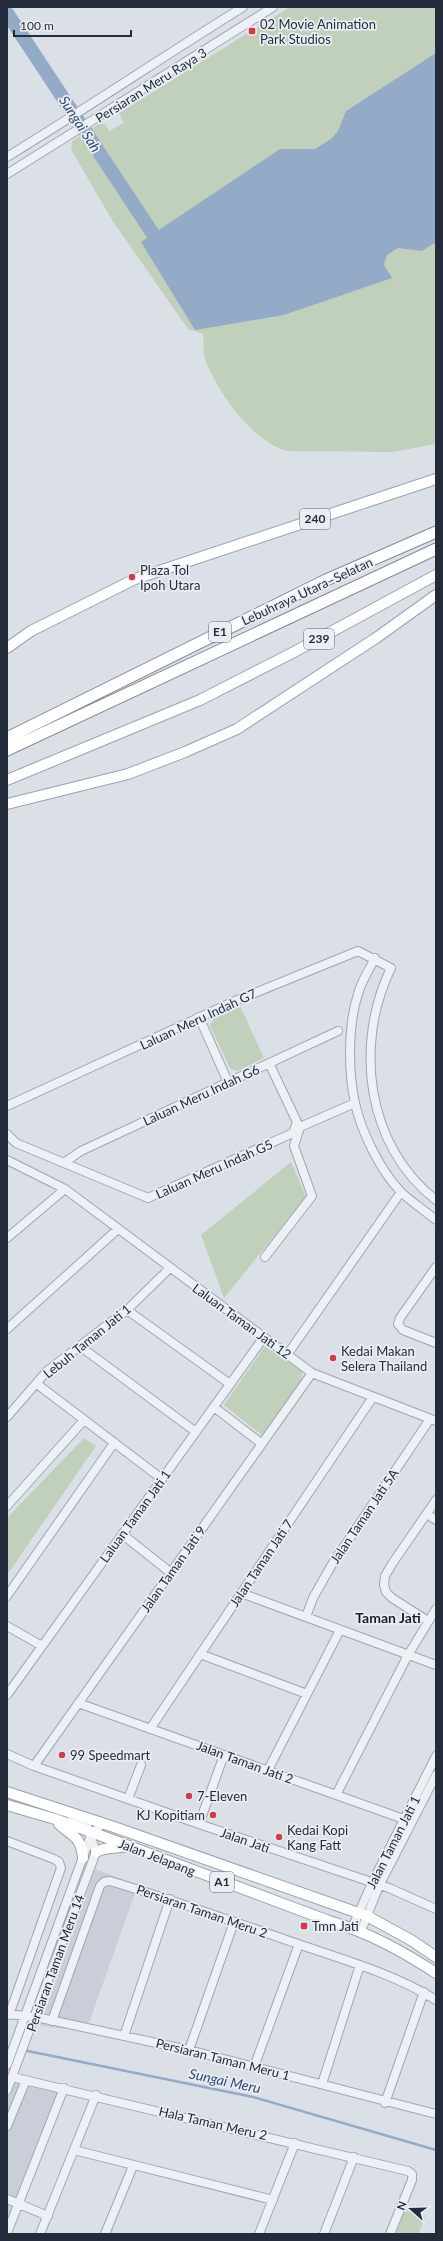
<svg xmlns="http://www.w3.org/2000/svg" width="443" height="2241" font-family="Lato,sans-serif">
<rect width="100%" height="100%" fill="#dbdfe6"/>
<path fill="#c9ced8" d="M95 1869 138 1885 86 2031 40 2026Z
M7 2078 64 2088 7 2227Z"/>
<path fill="#c0d0bb" d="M290 7H436V444L392 452 287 451C251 440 220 395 206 362 203 354 204 343 203 334L188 329 112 220 71 149 72 141 101 123 105 124 109 131 124 123 119 113Z
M240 1006 264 1058 237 1071 230 1068 210 1026 214 1018Z
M291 1162 306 1197 224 1298 201 1235Z
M265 1346 302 1371 301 1385 263 1436 224 1405Z
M84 1438 96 1446 7 1575V1518Z
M405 2210 425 2218 418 2234H396Z"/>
<path fill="#94abc8" d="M436 53V242L422 251 398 248 387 255 384 265 392 278 284 315 195 330 141 242 280 149H315L331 139 338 131 346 111Z"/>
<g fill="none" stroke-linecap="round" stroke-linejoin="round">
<path stroke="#94abc8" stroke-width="2.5" d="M23 2050 253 2097 436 2150"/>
<path stroke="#94abc8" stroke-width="14" d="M7 13 153 234"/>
<g stroke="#a0a6b0" stroke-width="10">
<path id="minor" d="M7 157C87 108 164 56 243 7
M7 174 273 7
M375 958C369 970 361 982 358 994 348 1024 348 1072 355 1103 361 1131 380 1170 400 1191 411 1202 424 1210 436 1220
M199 1017 228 1082
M7 1106 235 1001 358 951 391 968C354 1044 366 1146 436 1200
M7 1134 16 1143 148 1198 293 1133 297 1122 269 1063
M7 1160 65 1189 312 1373 436 1421
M65 1162 81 1151 338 1031
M7 1238 65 1189
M265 1257 312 1196 294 1146 300 1127 355 1103
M436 1267 400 1318 398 1324 403 1330 436 1343
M127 1310 230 1384
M7 1329 118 1229
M81 1347 196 1432
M287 1355 401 1192
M37 1384 162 1479
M214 1407 262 1444
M7 1417 47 1371 127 1310 170 1268
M7 1506 84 1420
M427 1514 436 1520
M122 1534 171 1573
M241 1593 436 1665
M7 1596 114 1443
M306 1617 313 1598 331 1566 430 1419
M428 1621 392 1598 386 1592 384 1585 385 1576 392 1564 436 1500
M7 1626 42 1646
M200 1654 307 1694
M7 1695 264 1337
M78 1703 412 1822
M150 1729 373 1397
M7 1754 34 1766 199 1824 389 1888 436 1909
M34 1766 312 1373
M268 1770 340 1630
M336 1795 408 1655 436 1609
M128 1799 141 1765
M199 1824 224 1755
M7 1841 54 1859 59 1862 61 1868 9 2015
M352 1928 372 1883 436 1756
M361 1931 379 1886 436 1775
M7 2014 36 2017 189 2050 436 2114
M52 2021 100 1886 104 1882 110 1881C173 1900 235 1922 298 1944 345 1960 394 1974 436 2000
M124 2036 170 1899
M189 2050 234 1922
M7 2065 91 1835 103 1823
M254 2067 299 1944
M12 2077 408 2171 412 2174V2180L390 2234
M322 2084 360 1965
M7 2090 96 1852 87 1826 72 1818
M385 2103 424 1992
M7 2126 26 2080
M74 2150 273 2200
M7 2199 48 2216
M7 2233 64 2088
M40 2234 96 2095
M105 2234 133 2166
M259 2234 295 2143
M324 2234 354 2157"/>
</g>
<g stroke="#9aa2b2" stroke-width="12">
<path id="major" d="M7 648 31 631 135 579 436 479
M7 780 200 700 294 652 436 575
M7 804 128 774 185 752 237 729 376 638 436 595
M7 1792 114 1827 367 1916 411 1940 436 1957
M7 1805 55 1819 94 1833 329 1921C368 1932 402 1951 436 1973
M59 1824C73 1837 81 1836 83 1858
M96 1852C105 1846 116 1849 127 1846"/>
</g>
<g stroke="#828b9d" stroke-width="13">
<path id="highway" d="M7 738 326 580 436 532
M7 750 436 549"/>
</g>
<use href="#minor" stroke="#edf0f4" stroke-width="8"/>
<use href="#major" stroke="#fff" stroke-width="10"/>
<use href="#highway" stroke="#fff" stroke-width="11"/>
</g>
<g fill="#d23949" stroke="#eaeef4" stroke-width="1.5">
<rect x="248" y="27" width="8" height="8" rx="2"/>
<circle cx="132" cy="577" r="4"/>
<circle cx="333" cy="1358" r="4"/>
<circle cx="62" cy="1755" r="4"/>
<circle cx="189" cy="1796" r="4"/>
<circle cx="213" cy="1815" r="4"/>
<circle cx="279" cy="1837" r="4"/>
<rect x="300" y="1922" width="8" height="8" rx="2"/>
</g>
<g text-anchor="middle" stroke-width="3.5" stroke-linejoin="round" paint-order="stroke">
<g fill="#eaeef4" stroke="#5f6673" stroke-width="1">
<rect x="300" y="509" width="30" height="20" rx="3"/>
<rect x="209" y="622" width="22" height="20" rx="3"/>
<rect x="304" y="629" width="30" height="20" rx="3"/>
<rect x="210" y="1872" width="24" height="20" rx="3"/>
</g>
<g font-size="12" font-weight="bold" fill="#242c3c">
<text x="315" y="523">240</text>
<text x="220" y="636">E1</text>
<text x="319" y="643">239</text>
<text x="222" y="1886">A1</text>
</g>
<g font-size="13" fill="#242c3c" stroke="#eaeef4" text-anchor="start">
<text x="260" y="29">02 Movie Animation<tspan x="260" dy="15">Park Studios</tspan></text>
<text x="140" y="575">Plaza Tol<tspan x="140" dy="15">Ipoh Utara</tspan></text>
<text x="341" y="1356">Kedai Makan<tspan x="341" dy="15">Selera Thailand</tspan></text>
<text x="70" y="1760">99 Speedmart</text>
<text x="197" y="1801">7-Eleven</text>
<text x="205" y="1820" text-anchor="end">KJ Kopitiam</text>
<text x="287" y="1835">Kedai Kopi<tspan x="287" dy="15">Kang Fatt</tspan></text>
<text x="312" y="1931">Tmn Jati</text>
</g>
<g font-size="13" fill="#242c3c" stroke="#eaeef4">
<text transform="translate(151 85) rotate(-32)" y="5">Persiaran Meru Raya 3</text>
<text transform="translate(307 591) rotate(-25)" y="5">Lebuhraya Utara–Selatan</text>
<text transform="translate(198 1019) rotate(-25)" y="5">Laluan Meru Indah G7</text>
<text transform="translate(201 1095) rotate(-25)" y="5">Laluan Meru Indah G6</text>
<text transform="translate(214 1169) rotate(-24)" y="5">Laluan Meru Indah G5</text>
<text transform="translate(242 1321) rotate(36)" y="5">Laluan Taman Jati 12</text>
<text transform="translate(87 1341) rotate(-39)" y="5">Lebuh Taman Jati 1</text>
<text transform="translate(135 1516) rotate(-54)" y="5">Laluan Taman Jati 1</text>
<text transform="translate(364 1516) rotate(-56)" y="5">Jalan Taman Jati 5A</text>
<text transform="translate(261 1563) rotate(-56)" y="5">Jalan Taman Jati 7</text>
<text transform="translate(173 1569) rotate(-55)" y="5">Jalan Taman Jati 9</text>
<text transform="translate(245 1762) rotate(20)" y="5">Jalan Taman Jati 2</text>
<text transform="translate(245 1840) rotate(19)" y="5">Jalan Jati</text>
<text transform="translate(393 1842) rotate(-63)" y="5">Jalan Taman Jati 1</text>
<text transform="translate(157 1857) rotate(21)" y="5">Jalan Jelapang</text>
<text transform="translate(202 1911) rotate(19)" y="5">Persiaran Taman Meru 2</text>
<text transform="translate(55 1963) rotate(-70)" y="5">Persiaran Taman Meru 14</text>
<text transform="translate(223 2059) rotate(14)" y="5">Persiaran Taman Meru 1</text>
<text transform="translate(213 2123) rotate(13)" y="5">Hala Taman Meru 2</text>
</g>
<g font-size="14" font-style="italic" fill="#2e4971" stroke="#eaeef4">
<text transform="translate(80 124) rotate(57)" y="5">Sungai Sah</text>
<text transform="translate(225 2081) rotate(12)" y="5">Sungai Meru</text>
</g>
<g font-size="14" font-weight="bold" fill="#171d2d" stroke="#eaeef4">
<text x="388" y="1623">Taman Jati</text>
</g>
</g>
<rect width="443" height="2241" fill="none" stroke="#242c3c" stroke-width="16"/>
<g transform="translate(411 2209) rotate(290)" stroke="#eaeef4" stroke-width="3" paint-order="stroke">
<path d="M0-3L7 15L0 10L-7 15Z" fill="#242c3c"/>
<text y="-6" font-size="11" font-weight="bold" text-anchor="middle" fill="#242c3c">N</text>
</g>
<path d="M14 30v6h117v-6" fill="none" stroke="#242c3c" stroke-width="2"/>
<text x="20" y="30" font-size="12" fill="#242c3c" stroke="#eaeef4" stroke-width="3" paint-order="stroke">100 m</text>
</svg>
